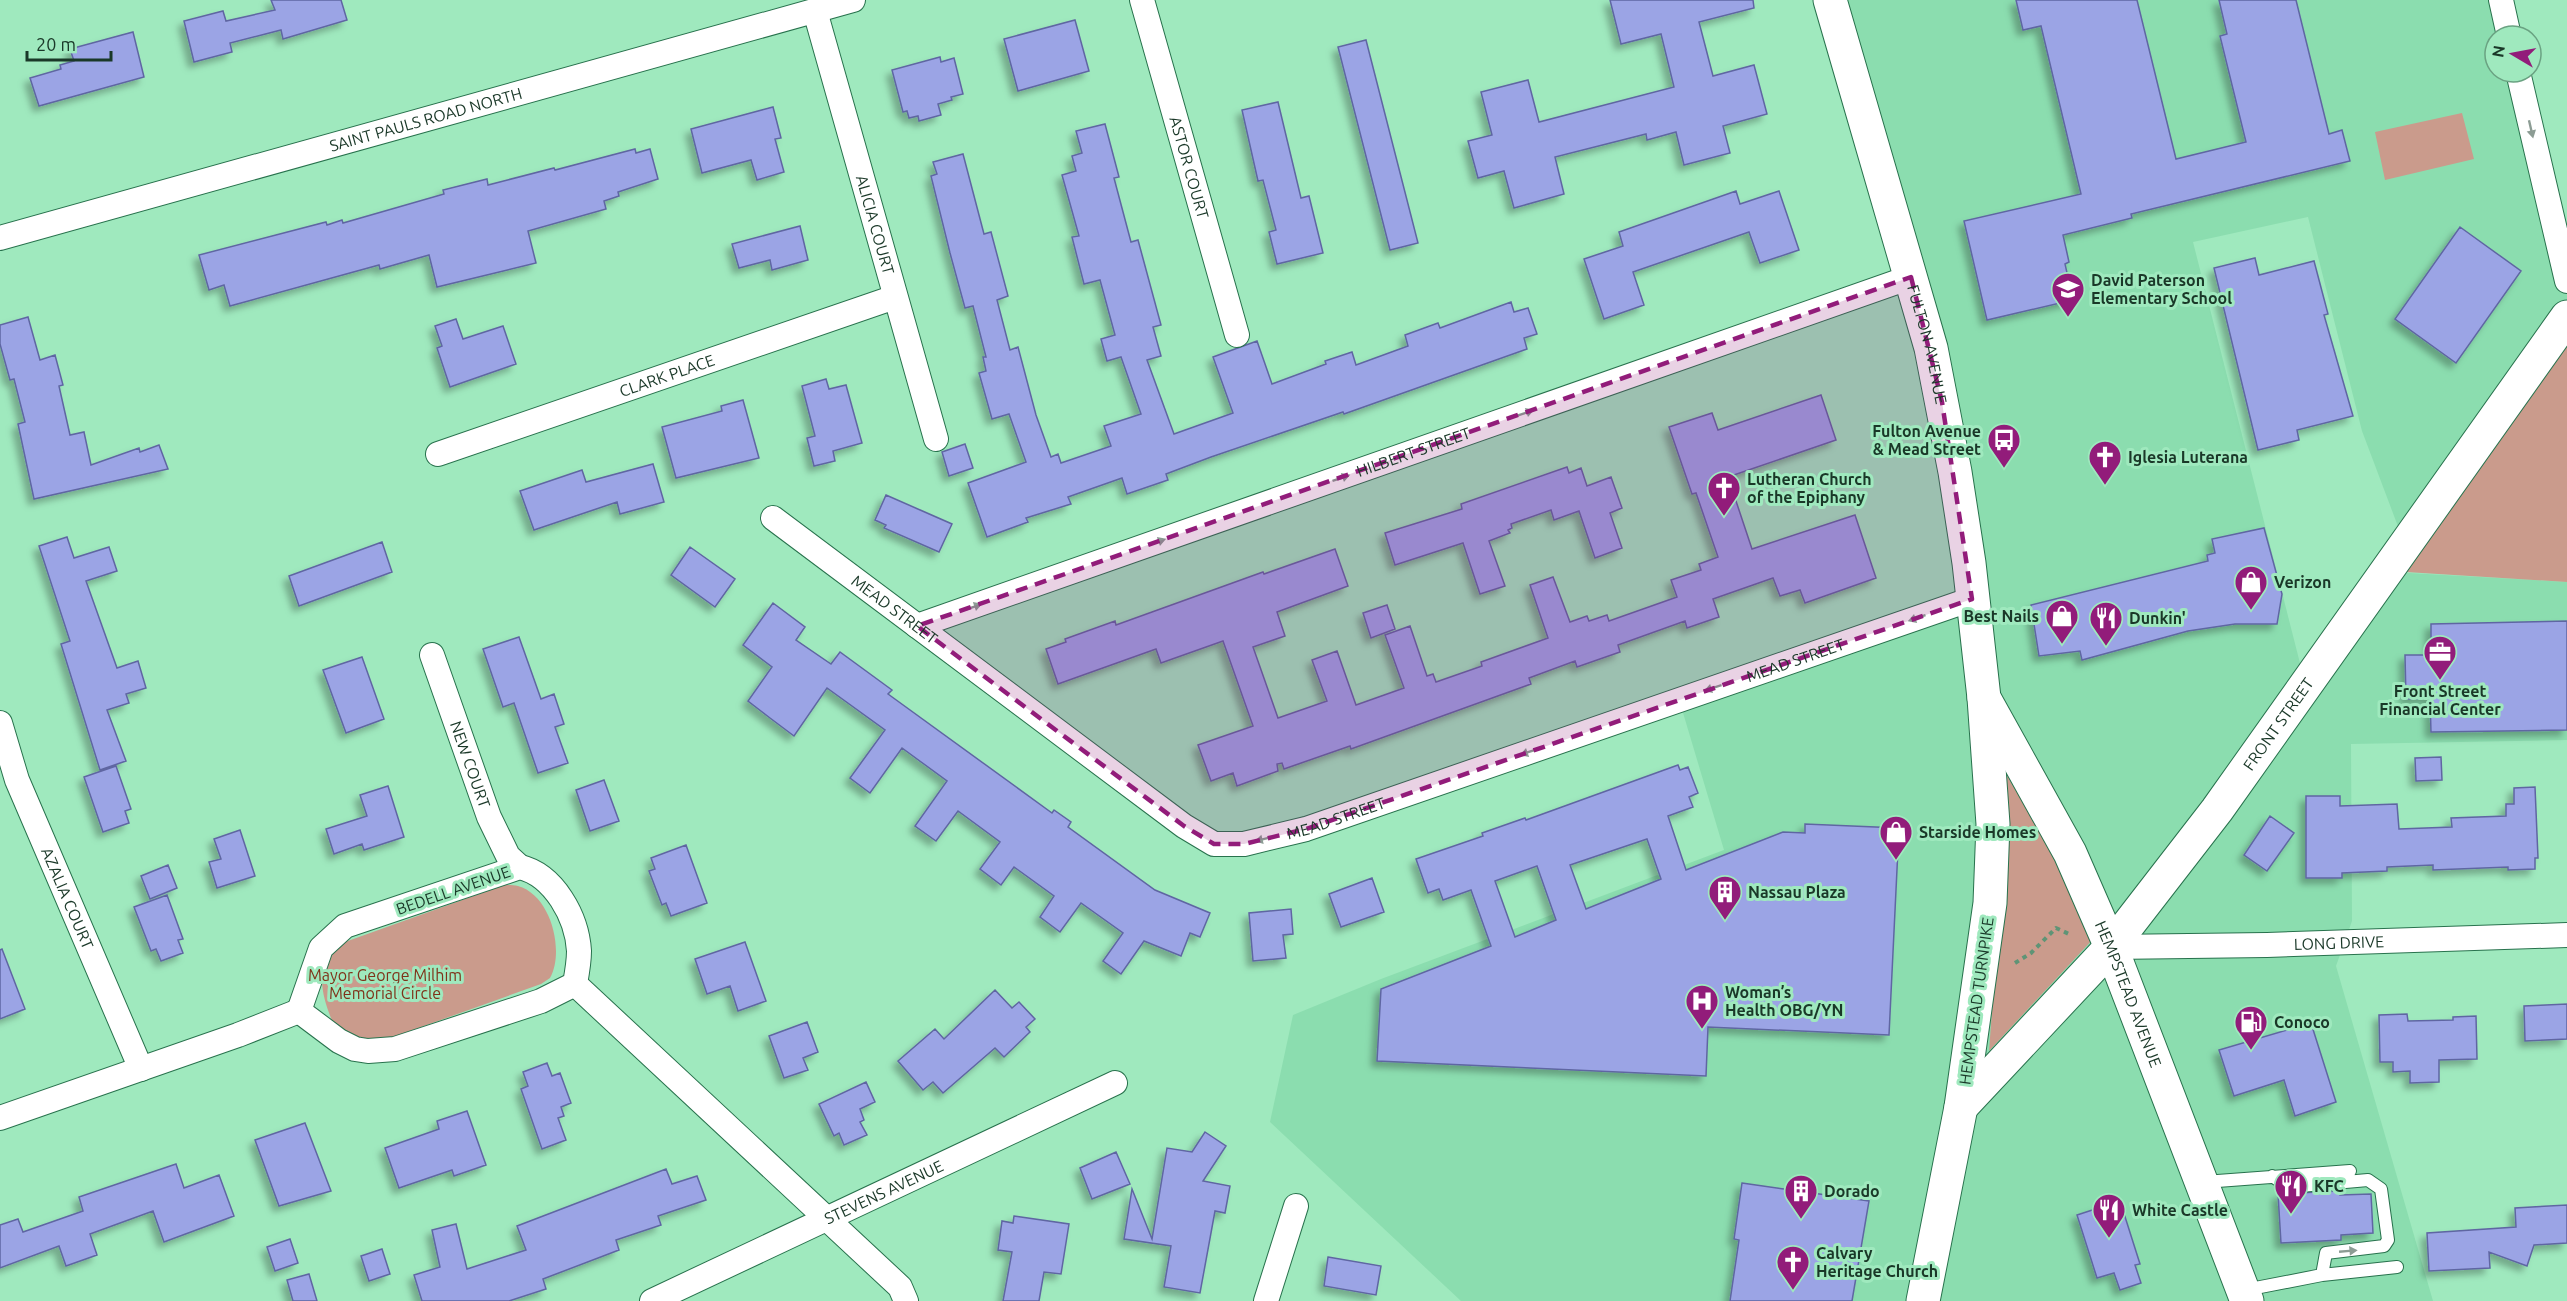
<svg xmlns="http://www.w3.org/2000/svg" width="2567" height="1301" font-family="Ubuntu,sans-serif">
<defs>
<filter id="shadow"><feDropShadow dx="-5.5" dy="5.5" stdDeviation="3" flood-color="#0004"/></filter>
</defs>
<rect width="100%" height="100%" fill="#9fe9be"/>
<path fill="#8bddaf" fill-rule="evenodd" d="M1840 0H2492L2500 36H2495V72H2509L2532 170 2567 296V323L2391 572 2567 582V740L2351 744 2352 921 2336 966 2433 1301H1461L1270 1122 1293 1015 1381 979 1724 850 1678 696 1974 596ZM2308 217 2362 431 2405 545 2304 679 2193 242Z"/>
<path fill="#ca9b8c" d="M2462 113 2474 159 2385 180 2375 132Z
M2567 323V582L2390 571Z
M2006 774 2045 840 2094 938 1989 1051 2004 854Z
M504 885C509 885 514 885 518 886 551 895 565 951 550 978L541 984 385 1040 367 1043 336 1030C322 998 310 964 345 942Z"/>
<path fill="#9ba4e5" stroke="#5f66a2" stroke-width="1.5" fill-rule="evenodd" filter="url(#shadow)" d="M271 0H341L347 20 283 39 281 30 230 43 232 52 194 62 184 21 223 11 226 21 275 10Z
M1610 0H1753L1754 8 1699 22 1713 76 1754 65 1767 114 1723 126 1730 153 1684 165 1676 132 1647 140 1646 134 1555 157 1564 194 1514 208 1504 171 1478 178 1468 141 1492 135 1481 92 1528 80 1539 122 1674 87 1661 34 1621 44Z
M2016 0H2137L2176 159 2246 142 2220 36 2227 34 2219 0H2296L2329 134 2342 130 2350 161 2131 214 2132 218 2063 235 2069 262 2065 264 2073 300 1987 320 1964 221 2081 194 2041 26 2023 30Z
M1075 20 1089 71 1018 91 1004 39Z
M133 32 144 77 39 106 30 78 61 69 60 65 74 61 70 49Z
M1366 40 1418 243 1390 250 1338 47Z
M940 57 941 62 954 58 963 94 951 97 952 100 938 104 941 115 919 121 918 116 909 118 907 111 903 112 892 70Z
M1278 102 1301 198 1309 196 1323 253 1277 264 1269 232 1276 230 1263 180 1258 181 1242 110Z
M773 107 781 138 775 139 784 172 757 180 751 160 702 173 691 129Z
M1105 124 1119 177 1114 178 1131 242 1138 240 1161 325 1153 327 1161 356 1147 360 1174 434 1233 413 1213 357 1257 341 1272 384 1326 364 1325 361 1352 352 1356 365 1408 346 1405 335 1438 323 1440 328 1511 302 1514 312 1528 308 1537 334 1524 338 1527 349 1344 414 1343 412 1211 457 1166 474 1168 480 1127 494 1122 478 1068 497 1071 504 1026 518 1028 522 987 537 968 483 1026 462 1009 414 992 419 979 373 986 371 983 357H986L973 306 965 308 950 253 931 176 937 174 933 162 963 154 984 234 991 232 1008 296 997 300 1010 350 1018 347 1036 415 1051 457 1058 454 1061 463 1111 446 1104 426 1141 414 1121 357 1107 361 1101 339 1115 335 1100 280 1084 284 1072 237 1079 236 1062 175 1076 171 1072 156 1082 153 1076 131Z
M635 149 636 153 650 149 658 179 618 192 619 196 604 201 606 209 528 231 536 263 437 287 429 255 380 269 379 265 230 306 224 285 209 290 199 255 326 222 327 225 342 220 343 223 444 194 443 190 487 179 488 185 554 168 555 170Z
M1736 191 1740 204 1779 191 1799 250 1760 263 1749 232 1633 272 1644 305 1604 319 1584 259 1623 246 1619 232Z
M800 226 808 260 772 270 770 260 739 268 732 244Z
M2460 227 2521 271 2456 363 2395 319Z
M2255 258 2259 275 2314 261 2328 314 2324 315 2353 416 2297 430 2299 440 2258 450 2214 268Z
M28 317 40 360 55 355 63 385 59 386 70 435 84 432 91 465 139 448 140 452 159 445 168 469 34 499 18 424 25 422 14 379 10 380 0 344V325Z
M456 319 463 339 503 326 516 364 450 387 437 348 442 346 435 326Z
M826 379 829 389 846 385 862 443 833 451 835 461 814 466 807 438 815 436 802 386Z
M1821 395 1836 440 1728 477 1752 549 1855 515 1876 578 1805 603 1800 590 1780 596 1773 578 1713 599 1719 617 1687 628 1685 621 1618 645 1620 652 1577 667 1575 661 1529 678 1531 684 1351 749 1350 746 1284 769 1282 763 1277 764 1278 771 1237 786 1233 773 1211 781 1198 745 1253 726 1223 641 1161 663 1156 649 1058 684 1046 649 1066 642 1065 639 1115 621 1116 625 1263 572 1264 574 1335 549 1348 586 1277 612 1285 636 1253 647 1278 718 1327 701 1312 660 1337 651 1356 705 1404 688 1385 635 1410 626 1427 676 1433 674 1436 682 1482 666 1481 662 1548 638 1530 585 1553 577 1570 622 1587 616 1589 621 1607 615 1609 621 1677 597 1671 580 1701 570 1699 564 1718 557 1696 493 1692 494 1669 427 1712 413 1718 430Z
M743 400 759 458 676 478 662 427 722 411 721 406Z
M965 444 973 468 949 476 942 452Z
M653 464 664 502 620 514 617 502 534 530 520 491 582 470 586 482Z
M1567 467 1569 473 1581 468 1587 486 1611 477 1622 508 1610 513 1622 548 1595 558 1579 511 1554 520 1551 510 1511 524 1512 528 1508 530 1510 533 1489 541 1505 586 1480 594 1463 543 1395 565 1385 533 1462 509 1461 504Z
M886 495 952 524 939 552 884 528 886 525 875 520Z
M2264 528 2282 594 2277 624H2235L2188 631 2082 660 2080 651 2039 656 2031 605 2208 561 2207 555 2215 553 2212 539Z
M67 537 74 558 109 547 117 571 86 581 117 668 138 661 146 688 126 694 129 703 107 710 126 761 100 770 61 644 70 641 39 546Z
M382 542 392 572 299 606 289 576Z
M690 547 735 579 715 607 671 575Z
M773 603 805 627 796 640 831 664 840 652 892 690 888 694 1052 813 1054 810 1071 822 1068 827 1155 890 1210 913 1200 937 1190 933 1181 956 1144 941 1121 974 1103 961 1123 933 1081 903 1060 932 1040 917 1054 896 1014 867 1001 885 980 869 1000 842 958 811 936 841 915 826 947 781 902 748 870 793 850 778 885 730 827 688 794 736 770 718 748 701 772 667 743 645Z
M1387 605 1395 629 1371 638 1363 613Z
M2567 621V730L2431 732 2430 698 2406 699 2405 655H2431V624Z
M519 637 541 699 554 694 564 724 555 727 568 763 538 773 514 703 503 707 483 649Z
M362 657 384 719 346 733 323 670Z
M2441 757 2442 780 2416 781 2415 758Z
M1678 765 1680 770 1688 767 1698 793 1689 797 1693 807 1668 816 1686 870 1783 832 1805 833V824L1899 828 1889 1035 1708 1027 1706 1076 1377 1061 1381 989 1491 946 1471 890 1443 900 1439 889 1428 893 1416 859 1483 836 1482 833 1525 818 1526 820ZM1647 839 1661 879 1586 909 1570 865ZM1537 866 1556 920 1515 937 1495 881Z
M116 766 131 809 125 811 129 823 103 832 84 777Z
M604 780 619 821 590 831 576 790Z
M388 786 404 837 364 850 362 844 334 854 326 829 367 816 360 795Z
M2535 787 2538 858H2535V869L2508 870V867L2433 870V865L2387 867V871L2342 873V878H2306V796H2340V806L2397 804 2399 829 2452 827 2451 818 2506 816V804H2514V788Z
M2270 816 2294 833 2267 871 2244 855Z
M240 830 255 876 217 888 209 862 221 859 214 839Z
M686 845 707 903 671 916 666 903 662 905 649 871 655 869 651 858Z
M168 865 177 888 150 899 141 876Z
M1372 878 1384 912 1341 927 1329 894Z
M167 895 183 939 178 940 183 953 161 961 156 949 151 951 134 907Z
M1291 909 1293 934 1283 935 1286 958 1253 961 1249 913Z
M745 942 766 1001 738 1011 730 986 707 994 695 959Z
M2 949 25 1009 0 1019V950Z
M995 990 1012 1008 1019 1002 1035 1019 1026 1027 1030 1032 1004 1057 995 1048 943 1093 933 1082 923 1090 898 1061 935 1029 944 1039Z
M2567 1004V1039L2525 1041 2524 1006Z
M2407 1014 2408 1021 2453 1020V1017L2476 1016 2477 1059 2439 1060V1082L2410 1083V1071L2393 1072V1062H2380L2379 1015Z
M807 1022 818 1052 803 1058 808 1070 784 1078 769 1036Z
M2311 1023 2336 1102 2295 1116 2284 1080 2234 1096 2219 1050Z
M547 1063 552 1076 560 1073 571 1103 561 1107 564 1116 558 1118 566 1140 542 1149 521 1089 528 1086 523 1072Z
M866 1082 875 1102 860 1109 864 1120 860 1122 867 1135 844 1145 839 1133 834 1136 819 1104Z
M467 1111 486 1165 454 1176 452 1170 399 1188 385 1148 439 1129 437 1121Z
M305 1123 331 1191 279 1206 255 1140Z
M1205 1132 1226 1146 1203 1181 1230 1186 1225 1213 1215 1211 1200 1293 1164 1287 1171 1246 1124 1239 1132 1189 1152 1239 1167 1148 1192 1152Z
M1116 1152 1130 1184 1092 1199 1080 1168Z
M176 1164 184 1188 219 1175 234 1216 164 1242 153 1211 90 1234 97 1255 66 1266 59 1246 0 1268V1225L18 1219 23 1232 83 1211 79 1197Z
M666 1169 672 1184 697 1176 706 1200 658 1216 661 1225 616 1240 619 1250 543 1279 546 1289 509 1301H422L414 1275 440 1267 432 1230 456 1224 467 1269 526 1250 517 1226Z
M1742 1183 1869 1201 1852 1301H1730L1739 1240 1734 1239Z
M2340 1191V1195L2371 1194 2373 1233 2341 1235V1240L2281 1243 2278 1194Z
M2120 1201 2140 1264 2135 1265 2141 1283 2120 1290 2114 1273 2097 1278 2077 1215Z
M2567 1205V1243L2534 1245 2527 1266 2489 1252 2490 1268 2429 1271 2427 1233 2516 1227 2515 1208Z
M1014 1216 1069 1224 1061 1274 1044 1272 1039 1301H1003L1012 1252 998 1250 1002 1221 1013 1223Z
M290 1239 298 1263 275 1271 267 1247Z
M382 1249 390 1274 369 1281 361 1256Z
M1328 1257 1381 1266 1376 1295 1324 1286Z
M309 1274 317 1301H293L287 1280Z"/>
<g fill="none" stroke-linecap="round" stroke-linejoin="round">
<g stroke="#28724d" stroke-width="14">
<path id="lane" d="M2272 1176 2289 1187 2368 1180 2381 1189 2388 1240 2384 1246 2326 1253 2322 1275
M2204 1182 2350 1171
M2245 1290 2322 1275 2397 1267"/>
</g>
<g stroke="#28724d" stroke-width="26">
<g id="street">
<path id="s1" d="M1142 0 1237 335"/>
<path d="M2501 0 2509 36"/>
<path id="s2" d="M815 11 936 439"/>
<path d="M2518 72 2567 281"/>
<path id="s3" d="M0 238 853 0"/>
<path id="s4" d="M438 454 895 297"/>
<path id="s5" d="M773 518 1184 826 1214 844H1244L1306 829 1972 599"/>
<path id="s6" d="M917 626 1911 277"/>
<path id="s7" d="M432 655 489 817 508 856 520 867"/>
<path id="s8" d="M0 723 17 780 141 1069"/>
<path d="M520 867C554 875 577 917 579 951 579 962 577 973 575 984L541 1001 395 1049 368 1051 355 1049 339 1041 299 1011 321 948 345 926Z"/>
<path id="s9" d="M2111 947 2267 945 2567 935"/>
<path d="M575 984 900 1287 906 1301"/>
<path d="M0 1118 238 1035 299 1011"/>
<path id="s10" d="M652 1301 1115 1083"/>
<path d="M1266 1301 1296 1206"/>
</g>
</g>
<g stroke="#28724d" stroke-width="35">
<g id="secondary">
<path id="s11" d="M1984 698 2070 853 2111 947 2247 1301"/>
</g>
</g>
<g stroke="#28724d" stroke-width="35">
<g id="primary">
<path id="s12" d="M1830 0 1931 348 1955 472 1969 563 1984 698 1993 824 1990 903 1961 1107 1923 1301"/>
<path id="s13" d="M1961 1107 2111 947 2217 810 2567 317"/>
</g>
</g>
<path stroke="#5f9476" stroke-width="4" stroke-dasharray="4.5 4.5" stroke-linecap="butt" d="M2015 963 2031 953 2056 928 2069 934"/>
<use href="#lane" stroke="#fff" stroke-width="12"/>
<use href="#street" stroke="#fff" stroke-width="24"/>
<use href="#secondary" stroke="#fff" stroke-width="33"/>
<use href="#primary" stroke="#fff" stroke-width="33"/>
</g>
<defs><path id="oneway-solid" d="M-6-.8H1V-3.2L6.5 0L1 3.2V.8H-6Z" transform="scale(1.5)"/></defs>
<g fill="#8c9c94">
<use href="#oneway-solid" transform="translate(2531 129) rotate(77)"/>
<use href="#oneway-solid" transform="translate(1525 413) rotate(-19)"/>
<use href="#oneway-solid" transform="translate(1341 478) rotate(-19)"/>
<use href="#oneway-solid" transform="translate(1157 542) rotate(-19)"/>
<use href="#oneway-solid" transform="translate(973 607) rotate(-19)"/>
<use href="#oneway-solid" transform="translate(1917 618) rotate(161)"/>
<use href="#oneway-solid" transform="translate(1713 688) rotate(162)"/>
<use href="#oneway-solid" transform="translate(1529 752) rotate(161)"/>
<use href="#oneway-solid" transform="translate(1264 839) rotate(166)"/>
<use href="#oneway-solid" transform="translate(2348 1251) rotate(-5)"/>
</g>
<path fill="#921c7a" fill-opacity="0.2" stroke="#921c7a" stroke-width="4.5" stroke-dasharray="12 8" stroke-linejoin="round" d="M1911 277 1942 402 1972 599 1306 829 1244 844H1214L1184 826 917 626Z"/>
<defs>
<g id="school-pin" transform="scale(1.725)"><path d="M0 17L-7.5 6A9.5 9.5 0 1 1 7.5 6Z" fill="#921c7a" stroke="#9fe9be"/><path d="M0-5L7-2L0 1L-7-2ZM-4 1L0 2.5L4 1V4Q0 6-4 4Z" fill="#fff"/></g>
<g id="bus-pin" transform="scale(1.725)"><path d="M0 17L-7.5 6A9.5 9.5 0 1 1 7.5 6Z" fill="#921c7a" stroke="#9fe9be"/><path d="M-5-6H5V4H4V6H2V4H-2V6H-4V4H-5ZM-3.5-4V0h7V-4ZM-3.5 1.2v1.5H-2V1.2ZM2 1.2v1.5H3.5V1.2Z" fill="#fff"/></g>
<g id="church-pin" transform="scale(1.725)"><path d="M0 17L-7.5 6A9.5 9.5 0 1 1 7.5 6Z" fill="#921c7a" stroke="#9fe9be"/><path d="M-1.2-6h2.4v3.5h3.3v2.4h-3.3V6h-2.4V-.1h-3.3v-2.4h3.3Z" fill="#fff"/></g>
<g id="shop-pin" transform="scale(1.725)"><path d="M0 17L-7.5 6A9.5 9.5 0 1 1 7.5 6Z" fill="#921c7a" stroke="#9fe9be"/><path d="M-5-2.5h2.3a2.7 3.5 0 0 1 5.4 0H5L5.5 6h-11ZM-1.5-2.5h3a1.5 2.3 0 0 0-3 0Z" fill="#fff"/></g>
<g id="restaurant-pin" transform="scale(1.725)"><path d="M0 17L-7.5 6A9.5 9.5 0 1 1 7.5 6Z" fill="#921c7a" stroke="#9fe9be"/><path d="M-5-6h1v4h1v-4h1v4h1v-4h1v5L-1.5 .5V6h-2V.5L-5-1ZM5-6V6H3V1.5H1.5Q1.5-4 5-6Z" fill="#fff"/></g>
<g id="office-pin" transform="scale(1.725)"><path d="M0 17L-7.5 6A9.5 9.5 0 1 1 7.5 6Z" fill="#921c7a" stroke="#9fe9be"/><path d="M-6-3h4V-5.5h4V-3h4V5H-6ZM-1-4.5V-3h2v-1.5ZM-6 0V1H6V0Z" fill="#fff"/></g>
<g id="building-pin" transform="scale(1.725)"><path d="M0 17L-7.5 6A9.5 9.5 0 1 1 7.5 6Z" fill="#921c7a" stroke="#9fe9be"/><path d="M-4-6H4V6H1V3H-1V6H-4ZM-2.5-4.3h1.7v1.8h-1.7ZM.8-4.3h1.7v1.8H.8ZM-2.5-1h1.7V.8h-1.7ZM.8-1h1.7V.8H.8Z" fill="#fff"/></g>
<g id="hospital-pin" transform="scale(1.725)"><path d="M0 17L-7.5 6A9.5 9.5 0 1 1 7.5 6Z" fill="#921c7a" stroke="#9fe9be"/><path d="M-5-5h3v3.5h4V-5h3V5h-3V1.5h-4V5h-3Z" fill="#fff"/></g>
<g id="fuel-pin" transform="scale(1.725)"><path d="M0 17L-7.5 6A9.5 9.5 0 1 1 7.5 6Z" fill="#921c7a" stroke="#9fe9be"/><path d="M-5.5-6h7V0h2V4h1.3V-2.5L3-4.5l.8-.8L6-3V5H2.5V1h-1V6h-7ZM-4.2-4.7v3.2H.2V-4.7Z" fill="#fff"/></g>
</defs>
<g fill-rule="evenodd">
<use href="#school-pin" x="2068" y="289"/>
<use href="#bus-pin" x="2004" y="440"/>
<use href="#church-pin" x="2105" y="457"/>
<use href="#church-pin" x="1724" y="488"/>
<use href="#shop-pin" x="2251" y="582"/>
<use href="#shop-pin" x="2062" y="616"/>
<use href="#restaurant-pin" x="2106" y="618"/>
<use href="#office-pin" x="2440" y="652"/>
<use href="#shop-pin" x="1896" y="832"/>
<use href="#building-pin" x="1725" y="892"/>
<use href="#hospital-pin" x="1702" y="1001"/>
<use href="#fuel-pin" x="2251" y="1022"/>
<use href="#restaurant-pin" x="2291" y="1186"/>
<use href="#building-pin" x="1801" y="1191"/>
<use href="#restaurant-pin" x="2109" y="1210"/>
<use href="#church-pin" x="1793" y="1262"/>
</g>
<g text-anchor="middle" stroke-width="6" stroke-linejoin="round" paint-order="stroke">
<g font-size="16" fill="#1a3828" stroke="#9fe9be">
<text dy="6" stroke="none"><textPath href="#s3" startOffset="442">SAINT PAULS ROAD NORTH</textPath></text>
<text dy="6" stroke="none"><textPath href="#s1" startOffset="174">ASTOR COURT</textPath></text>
<text dy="6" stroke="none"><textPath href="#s2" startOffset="222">ALICIA COURT</textPath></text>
<text dy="6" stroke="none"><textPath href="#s12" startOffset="358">FULTON AVENUE</textPath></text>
<text dy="6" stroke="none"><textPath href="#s4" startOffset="242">CLARK PLACE</textPath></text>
<text dy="6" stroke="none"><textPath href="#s6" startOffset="526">HILBERT STREET</textPath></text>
<text dy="6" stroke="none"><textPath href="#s5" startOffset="152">MEAD STREET</textPath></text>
<text dy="6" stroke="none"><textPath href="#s5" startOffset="1160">MEAD STREET</textPath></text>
<text dy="6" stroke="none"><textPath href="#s13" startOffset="498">FRONT STREET</textPath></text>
<text dy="6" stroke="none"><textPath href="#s7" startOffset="116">NEW COURT</textPath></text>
<text dy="6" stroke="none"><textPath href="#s5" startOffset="674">MEAD STREET</textPath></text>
<text transform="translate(453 890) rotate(-19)" y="6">BEDELL AVENUE</text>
<text dy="6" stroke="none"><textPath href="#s8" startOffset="188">AZALIA COURT</textPath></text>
<text dy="6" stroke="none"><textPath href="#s9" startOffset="228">LONG DRIVE</textPath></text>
<text dy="6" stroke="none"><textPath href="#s11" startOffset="330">HEMPSTEAD AVENUE</textPath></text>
<text transform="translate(1976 1001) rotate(-82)" y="6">HEMPSTEAD TURNPIKE</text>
<text dy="6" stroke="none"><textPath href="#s10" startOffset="256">STEVENS AVENUE</textPath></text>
</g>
<g font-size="16" font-weight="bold" fill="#1a3828" stroke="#9fe9be" text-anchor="start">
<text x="2091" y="286">David Paterson<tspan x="2091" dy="18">Elementary School</tspan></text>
<text x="1981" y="437" text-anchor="end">Fulton Avenue<tspan x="1981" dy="18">&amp; Mead Street</tspan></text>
<text x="2128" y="463">Iglesia Luterana</text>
<text x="1747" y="485">Lutheran Church<tspan x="1747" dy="18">of the Epiphany</tspan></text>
<text x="2274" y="588">Verizon</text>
<text x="2039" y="622" text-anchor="end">Best Nails</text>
<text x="2129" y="624">Dunkin'</text>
<text x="2440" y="697" text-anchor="middle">Front Street<tspan x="2440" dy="18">Financial Center</tspan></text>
<text x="1919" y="838">Starside Homes</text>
<text x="1748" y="898">Nassau Plaza</text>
<text x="1725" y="998">Woman’s<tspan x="1725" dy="18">Health OBG/YN</tspan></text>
<text x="2274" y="1028">Conoco</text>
<text x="2314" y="1192">KFC</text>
<text x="1824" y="1197">Dorado</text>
<text x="2132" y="1216">White Castle</text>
<text x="1816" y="1259">Calvary<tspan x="1816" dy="18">Heritage Church</tspan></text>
</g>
<g font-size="16" fill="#7f3219" stroke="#9fe9be">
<text x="385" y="981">Mayor George Milhim<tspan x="385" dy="18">Memorial Circle</tspan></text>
</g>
</g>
<g transform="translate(2513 54) rotate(280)"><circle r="28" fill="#9fe9be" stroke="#6aa282" stroke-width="1.5"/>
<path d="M0-4.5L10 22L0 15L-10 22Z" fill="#921c7a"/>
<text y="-9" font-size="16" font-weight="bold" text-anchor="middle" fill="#1a3828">N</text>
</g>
<path d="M27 51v9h84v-9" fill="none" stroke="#1a3828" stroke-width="3"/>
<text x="36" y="51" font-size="18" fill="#1a3828" stroke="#9fe9be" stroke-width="4.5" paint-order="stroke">20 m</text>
</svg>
